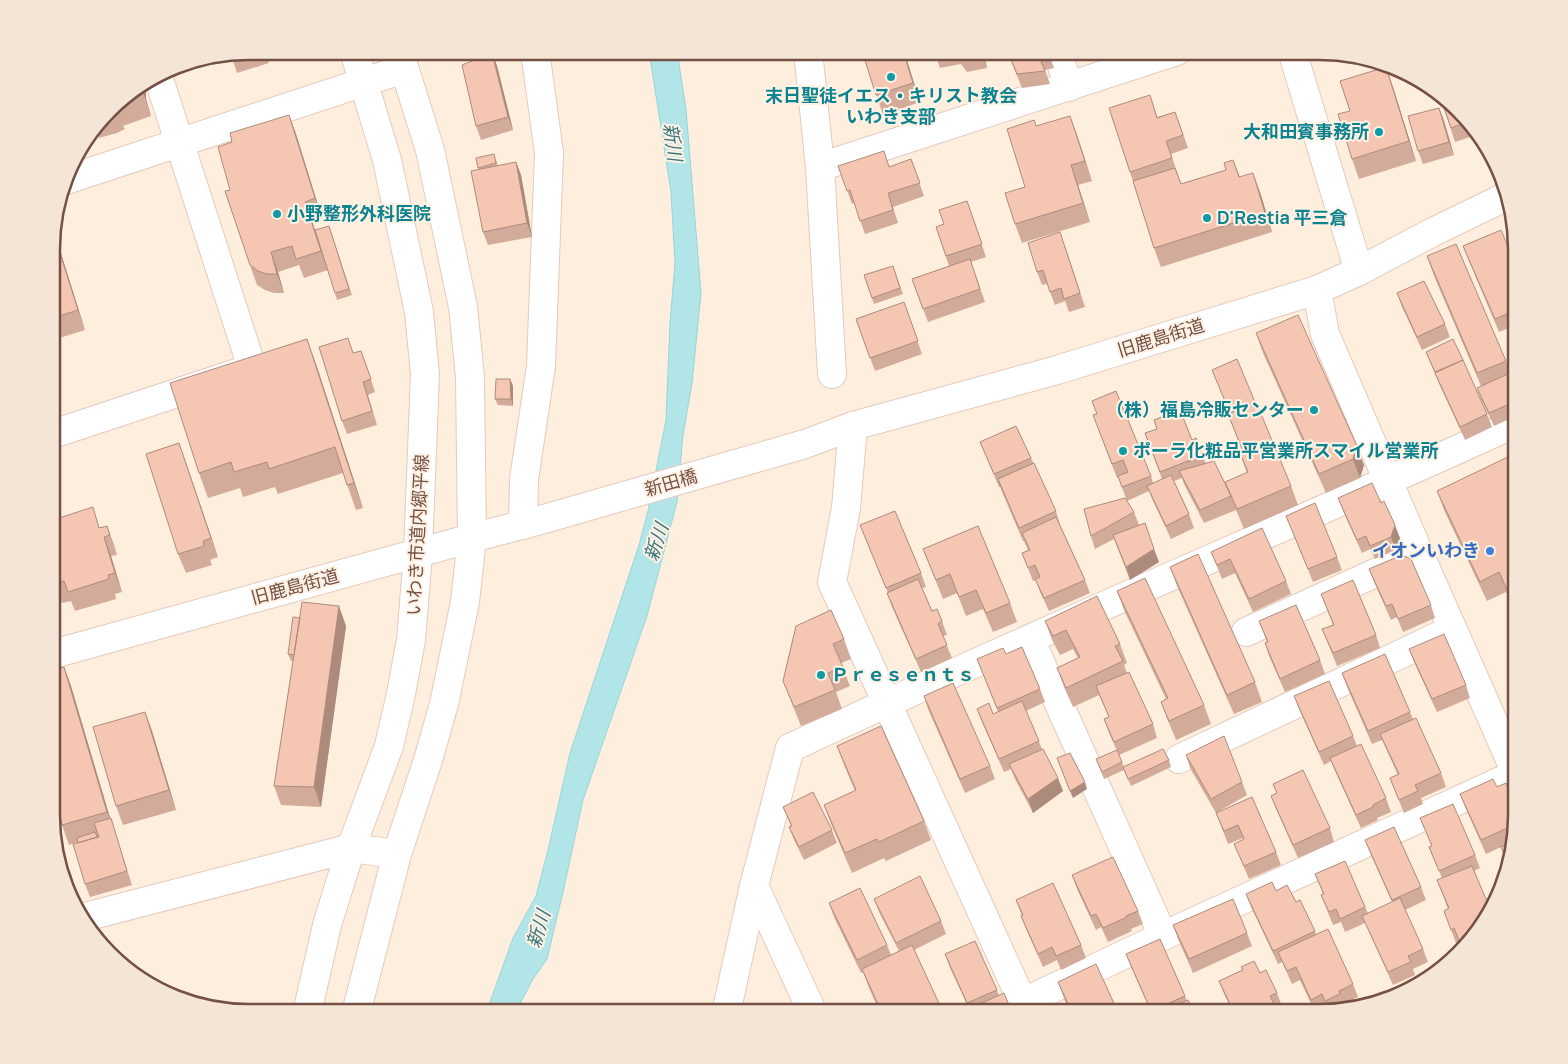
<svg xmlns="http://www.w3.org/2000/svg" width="1568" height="1064" font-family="Manrope,'Noto Sans JP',sans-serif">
<rect width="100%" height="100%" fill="#feeedd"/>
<path fill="#b1e5e7" stroke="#96d6da" d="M649 51H677L686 109 701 293 692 383 683 435 677 502 647 616 583 800 563 892 547 959 533 979 515 1013H486L513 938 536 896 548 850 570 753 639 545 648 511 666 420 670 323 675 263 671 192Z"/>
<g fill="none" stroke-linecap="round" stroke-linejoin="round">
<g stroke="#e4cabc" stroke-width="30">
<path id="minor" d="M808 51 820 167 832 374
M1057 51 1069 87
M1292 51 1359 271
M820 167 1177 51
M66 180 404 69
M1317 290 1325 334 1419 553 1516 773
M853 426 846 508 832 582 1027 1012
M53 434 252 368 158 76
M523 525 524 479 541 366 549 153 535 51
M1246 632 1406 559
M1030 639 1163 936
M1179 759 1443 634
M754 886 813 1013
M81 918 351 848 397 854
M1022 1003 1163 936 1516 774
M726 1013 754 886 790 748C1030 635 1275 533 1516 423"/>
</g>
<g stroke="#e4cabc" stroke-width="30">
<path id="tertiary" d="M53 654 472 538 537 521 805 444 853 426 1057 370 1317 290 1359 271 1433 232 1505 197
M307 1013 327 925 351 848 389 746 401 694 411 640 418 553 425 374 419 312 387 160 354 51
M356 1013 397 854 428 760 444 704 465 602 472 538 470 377 463 307 430 150 399 51"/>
</g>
<use href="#minor" stroke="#fff" stroke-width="28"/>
<use href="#tertiary" stroke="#fff" stroke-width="28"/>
</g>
<path fill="#d3ab9a" d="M249 51H270L266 52 269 63 237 73 231 55Z
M862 51H904L920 102 883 115Z
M934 51H983L987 68 967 72 961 64 940 68Z
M1007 51H1048L1054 68 1045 70 1050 84 1022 88Z
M492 53 497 66 513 130 481 140 476 126Z
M1386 67 1393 87 1416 161 1359 179 1352 159 1350 111Z
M1423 82 1428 84 1424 86Z
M143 85 146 94V99L151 116 123 126 125 129 117 133 99 138 98 133 93 134 118 100Z
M1440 96 1476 135 1455 142Z
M1154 108 1157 117 1175 112 1180 125 1188 148 1171 154 1181 184 1226 170 1233 160 1240 177 1260 192 1272 232 1161 267 1154 248 1130 172Z
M1439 108 1444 121 1454 155 1423 164 1418 151Z
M289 115 296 134 322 218 312 221 319 242 329 226 352 295 337 300 328 270 304 278 299 265 278 272 284 293H274L265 290 257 285 250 265 230 190 232 142Z
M1036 126 1077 135 1092 181 1078 185 1090 222 1022 243 1015 224 1025 187Z
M476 158 496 160 498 166 516 162 521 175 532 237 488 245 483 232 478 169Z
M911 159 924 196 893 207 898 223 865 234 854 203 852 204 838 166 889 167Z
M967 201 986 257 971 262 985 302 928 322 912 279 949 266 936 227 944 224Z
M1506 226 1516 236V254L1515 250Z
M53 228 85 330 53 340Z
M1065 246 1085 307 1069 312 1065 301 1055 305 1047 284 1042 285 1037 272Z
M1463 246 1516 265V325L1499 332 1468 259Z
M1427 256 1506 361 1516 387V416L1494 426 1482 401 1477 388 1481 386 1434 276Z
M893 266 903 294 874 304 864 275Z
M1397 293 1445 324 1450 337 1422 350 1402 307Z
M904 302 922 354 875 371 856 319Z
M1256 333 1364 465 1360 478 1326 493 1263 353Z
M1426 352 1487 414 1492 427 1465 440 1440 386Z
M353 353 366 364 375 392 368 395 377 425 347 434 342 421Z
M316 364 363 508 356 510 343 473 278 494 275 487 243 497 240 488 208 498 199 473Z
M1212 370 1291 486 1298 505 1244 529 1236 510 1204 523 1184 484 1182 478 1174 481 1189 514 1194 528 1171 539 1152 499 1149 491 1127 501 1118 477 1117 478 1093 415 1097 414 1151 476 1153 483 1162 479 1145 433 1157 429 1154 420 1192 440 1196 438 1206 464 1229 492 1247 473 1239 451 1242 450 1228 414 1230 413Z
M510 379 513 386V406L498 405 495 399Z
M980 442 1031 458 1056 511 1060 525 1085 580 1090 593 1049 611 1040 592 1036 580 1033 581 1022 553 1028 550 1024 541H1023L1000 487H999Z
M186 463 218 557 210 560 212 565 186 573 178 554Z
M1516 470V614L1506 592 1487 601 1444 510 1437 491Z
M1338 498 1381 503 1400 538 1396 550 1375 559 1370 549 1362 553 1343 511Z
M1134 512 1139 525 1159 562 1130 580 1114 539 1095 549 1091 536Z
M1286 516 1337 557 1342 570 1313 582Z
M53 520 100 528 107 526 117 555 111 556 122 592 115 594 116 599 75 611 71 601 62 603 53 578Z
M860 525 921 573 926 587 922 588 932 611 942 621 947 635 943 636 952 658 921 672 892 607 887 593H888Z
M923 549 1010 603 1017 622 993 632 983 609 966 616 957 593 943 599Z
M1211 552 1286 581 1291 594 1253 612 1235 573 1222 579Z
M1170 567 1255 682 1262 702 1234 714 1177 586Z
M1369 569 1431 605 1435 618 1403 632 1397 617 1391 620 1374 582Z
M1117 591 1204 705 1211 724 1176 740 1168 721 1161 702 1166 699 1124 610Z
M1321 594 1376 635 1380 648 1337 666 1322 629 1333 625Z
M1045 621 1120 644 1127 663 1124 665 1127 673 1153 724 1157 738 1119 755 1109 733 1104 719 1109 717 1099 695 1073 707 1064 687 1057 668 1078 658 1073 649 1060 655 1052 640Z
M1259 621 1320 660 1325 674 1285 692 1269 656 1265 643 1267 642Z
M346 626 321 807 281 805 274 786 293 661H291L288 654Z
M796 626 844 639 851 659 841 663 850 686 836 692 842 709 801 726 783 681Z
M1409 649 1466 685 1470 698 1437 712 1414 662Z
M1006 654 1040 689 1045 702 1026 711 1042 749 1063 791 1033 813 1014 777 1011 769 1004 772 982 722 977 709 993 714 998 712 977 659Z
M64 667 71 686 110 819 115 832 132 885 90 897 85 884 78 842 69 845 62 825Z
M1342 673 1410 712 1413 719 1441 773 1446 787 1421 798 1423 804 1404 813 1390 778 1398 775 1382 740 1372 744 1347 687Z
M924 696 990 766 995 779 965 793 928 709Z
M1294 696 1353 736 1357 746 1386 798 1391 812 1377 818 1378 820 1361 828 1335 771 1331 761 1324 765 1299 709Z
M145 712 152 731 176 810 123 825 116 806Z
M837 746 924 821 931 840 886 861 884 858 852 873 831 824 824 805 855 791 844 765Z
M1186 755 1242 782 1247 795 1216 813 1190 768Z
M1096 759 1122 762 1124 767 1169 760 1171 767 1131 786 1124 770 1104 779Z
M1273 784 1330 828 1334 842 1298 858 1276 809 1271 796 1277 793Z
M1497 787 1516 805V828L1514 841 1486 854 1465 807 1460 794Z
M1252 797 1276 852 1281 865 1249 879 1234 844 1243 840V838L1228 844 1216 813Z
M783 807 832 830 837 843 804 860 794 840 789 827 791 826Z
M1420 818 1475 855 1480 868 1474 871 1483 925 1461 946 1459 942 1456 943 1444 911 1448 909 1437 880 1442 878 1429 847 1432 846Z
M1365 840 1421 887 1426 900 1405 910 1423 949 1428 962 1413 969 1415 975 1393 985 1365 923 1345 932 1341 922 1333 925 1321 895 1323 894 1315 874 1365 907 1368 913 1392 902 1370 853Z
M1514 842 1509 867 1501 847Z
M1072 875 1138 911 1143 924 1131 929 1132 931 1108 942 1101 927 1096 930 1077 889Z
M1276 891 1296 902 1315 931 1316 935 1353 984 1358 997 1344 1004 1345 1007 1332 1012H1329L1327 1007 1317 1012H1315L1300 980 1292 984 1282 962 1278 964 1251 907 1246 894Z
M874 899 941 921 946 934 914 950 943 1012 880 1013 869 988 863 972 861 973 834 917 829 903 887 945 891 955 899 951 879 912Z
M1016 900 1081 945 1086 958 1061 970 1057 960 1043 967 1026 929 1021 916H1022Z
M1173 925 1247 933 1252 946 1193 973 1178 939Z
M945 954 997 990 999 996 969 1009 950 968Z
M1126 954 1185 996 1187 1001 1194 1012H1151L1131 967Z
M1241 967 1260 973 1277 993 1282 1006 1276 1009 1278 1012H1233L1224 994 1219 981 1242 970Z
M1058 982 1118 1012H1070L1065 1001Z"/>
<path fill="#ac8b7d" d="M903 51H904L920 102 913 83Z
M981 51H983L987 68 982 55Z
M492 53 497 66 513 130 508 117Z
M1386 67 1393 87 1416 161 1409 141Z
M143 85 146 94V99L151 116 141 86Z
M1439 108 1444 121 1454 155 1449 142Z
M289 115 296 134 322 218 315 198Z
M1070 116 1077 135 1092 181 1085 161Z
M516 162 521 175 532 237 527 223Z
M1071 165 1078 185 1090 222 1083 203Z
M1253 173 1260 192 1272 232 1265 213Z
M305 202 312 221 328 270 321 251Z
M53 228 85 330 78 310 53 231Z
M271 252 278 272 284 293 277 274Z
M307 339 316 364 363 508 354 483Z
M510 379 513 386V406L511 399Z
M179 443 186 463 218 557 211 538Z
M1357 446 1364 465 1360 478 1353 459Z
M1395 525 1400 538 1396 550 1391 537Z
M107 526 114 545 117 555 110 535Z
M104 537 111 556 122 592 115 573Z
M1154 549 1159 562 1130 580 1126 567Z
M339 606 346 626 321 807 314 787Z
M64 667 71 686 114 831 107 812Z
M145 712 152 731 176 810 169 790Z
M1058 778 1063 791 1033 813 1028 799Z
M1085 782 1087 789 1073 798 1070 791Z"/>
<path fill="#f5c7b3" stroke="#ac8b7d" d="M249 51H261L232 60 231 55Z
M862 51H903L913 83 876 95Z
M934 51H953L935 54Z
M957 51H981L982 55 962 59Z
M1008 51H1048L1049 54 1039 57 1045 71 1017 74Z
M492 53 508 117 476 126 462 65Z
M1386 67 1409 141 1352 159 1338 114 1350 111 1340 81Z
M141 86 142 91 122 98Z
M1150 95 1157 118 1175 112 1183 135 1166 141 1172 158 1130 172 1109 108Z
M1440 96 1465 123 1451 128Z
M1439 108 1449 142 1418 151 1408 116Z
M289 115 315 198 305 202 321 251 296 259 292 246 271 252 277 274H267L258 271 250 265 225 191 230 190 218 147 232 142 230 133Z
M1070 116 1085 161 1071 165 1083 203 1015 224 1005 193 1025 187 1007 129 1034 120 1036 126Z
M884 151 889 167 911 159 920 183 888 193 893 210 860 221 850 190 847 191 838 166Z
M494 154 496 163 478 168 476 158Z
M1233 160 1239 177 1253 173 1265 213 1154 248 1133 181 1175 168 1181 184 1226 170 1224 163Z
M516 162 527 223 483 232 471 171Z
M967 201 982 244 946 256 936 227 944 224 939 210Z
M1512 222 1516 236V248L1506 226Z
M329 226 349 289 335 293 315 230Z
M1501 230 1516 265V310L1495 319 1463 246Z
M53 231 78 310 53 318Z
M1060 232 1080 293 1064 299 1061 288 1050 292 1043 270 1037 272 1028 243Z
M1456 244 1506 361 1477 373 1427 256Z
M970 259 980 289 923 309 912 279Z
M893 266 900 288 872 298 864 275Z
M1424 281 1445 324 1417 337 1397 293Z
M904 302 918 341 870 358 856 319Z
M1298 315 1357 446 1353 459 1319 474 1256 333Z
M348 338 353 353 361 351 371 379 363 382 372 411 342 421 319 347Z
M307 339 354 483 347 485 335 447 269 469 267 462 234 472 231 462 199 473 170 383Z
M1453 339 1463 360 1435 372 1426 352Z
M1237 359 1255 402 1230 413 1212 370Z
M1463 360 1487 414 1460 427 1435 373Z
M1510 373 1516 387V401L1489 413 1477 388Z
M496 379H510L511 399H495Z
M1116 391 1151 476 1122 487 1118 476 1128 472 1123 460 1112 464 1093 415 1097 414 1092 401Z
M1256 402 1291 486 1237 509 1225 482 1248 472 1239 451 1242 449 1228 414Z
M1180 410 1192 440 1196 438 1203 455 1160 472 1145 433 1157 429 1154 420Z
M1016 426 1031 458 994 474 980 442Z
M179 443 211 538 203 541 204 546 178 554 146 454Z
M1510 456 1516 470V609L1499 572 1480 582 1437 491Z
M1214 461 1231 496 1200 510 1179 471Z
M1034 463 1056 511 1019 528 998 479Z
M1171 475 1189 514 1166 526 1147 486Z
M1372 483 1381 503 1384 501 1395 525 1391 537 1370 546 1366 536 1357 540 1338 498Z
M1125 498 1134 512 1091 536 1084 509Z
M1315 503 1337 557 1308 569 1286 516Z
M93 507 99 528 107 526 110 535 104 537 115 573 108 575 109 579 68 592 64 581 55 584 53 578V558L58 557 55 548 53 549V520Z
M895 511 921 573 886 588 860 525Z
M1056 517 1085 580 1044 598 1035 579 1040 577 1035 565 1028 568 1022 553 1030 550 1022 533Z
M1145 523 1154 549 1126 567 1113 535Z
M978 526 1010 603 986 613 976 590 959 597 950 574 936 580 923 549Z
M1262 528 1286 581 1249 599 1230 559 1217 565 1211 552Z
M1198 554 1255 682 1227 695 1170 567Z
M1402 555 1411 559 1431 605 1398 619 1392 604 1386 606 1369 569Z
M1145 578 1204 705 1169 721 1161 702 1168 698 1117 591Z
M918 579 932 611 937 609 942 621 938 624 947 645 916 659 887 593Z
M1353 580 1376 635 1333 653 1322 629 1334 625 1321 594Z
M1097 596 1120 644 1115 646 1123 661 1066 688 1057 668 1080 657 1066 630 1053 636 1045 621Z
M302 602 339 606 314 787 274 786Z
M1296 605 1320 660 1280 679 1265 643 1268 642 1259 621Z
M831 610 844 639 833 644 843 667 828 673 835 690 794 707 783 681 796 626Z
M293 617 300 618 294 655 288 654Z
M1444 634 1466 685 1432 699 1409 649Z
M1022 647 1040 689 997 708 977 659 1003 648 1006 654Z
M1385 654 1410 712 1368 731 1342 673Z
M64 667 107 812 62 825 53 794V670Z
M1129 672 1153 724 1114 742 1104 719 1109 717 1096 686Z
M1329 681 1353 736 1319 752 1294 696Z
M953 683 990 766 960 779 924 696Z
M1022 701 1039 741 999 759 977 709 989 703 993 714Z
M145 712 169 790 116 806 93 727Z
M1416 718 1441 773 1415 785 1418 791 1399 800 1390 778 1399 774 1380 734Z
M881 726 924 821 879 842 877 839 845 853 824 805 856 790 837 746Z
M1224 736 1242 782 1211 799 1186 755Z
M1361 744 1386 798 1373 805V807L1356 815 1330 758Z
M1043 749 1058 778 1028 799 1009 764Z
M1163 749 1169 760 1128 779 1123 767Z
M1117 750 1122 762 1102 772 1096 759Z
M1070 753 1085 782 1070 791 1057 758Z
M1303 770 1330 828 1293 845 1271 796 1277 793 1273 784Z
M1493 779 1497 787 1506 783 1516 805V824L1481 840 1460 794Z
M813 792 832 830 799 847 789 827 792 826 783 807Z
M1252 797 1276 852 1244 866 1234 844 1244 839 1238 825 1224 831 1216 813Z
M1453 804 1475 855 1439 871 1429 847 1432 846 1420 818Z
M111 818 127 871 85 884 73 844 99 837 94 823Z
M1394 827 1421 887 1392 900 1365 840Z
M95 832 97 837 78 843 77 838Z
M1514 842 1509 863H1508L1501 847Z
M1113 857 1138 911 1126 916 1127 917 1103 928 1096 914 1091 916 1072 875Z
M1345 861 1365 907 1340 919 1336 909 1329 912 1321 895 1324 894 1315 874Z
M1472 866 1491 911 1483 925 1468 940 1460 943 1454 928 1451 930 1444 911 1449 908 1437 880Z
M920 876 941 921 896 943 874 899Z
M1272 882 1276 891 1287 885 1296 902 1300 900 1315 931 1273 951 1246 894Z
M1053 883 1081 945 1056 956 1052 947 1038 954 1021 916 1023 915 1016 900Z
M860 888 887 945 857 960 829 903Z
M1400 898 1423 949 1408 956 1411 962 1388 972 1362 916Z
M1233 899 1247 933 1189 959 1173 925Z
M1328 929 1353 984 1339 991 1340 994 1325 1001 1322 994 1311 1000 1296 967 1287 971 1278 952Z
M1160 939 1185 996 1151 1011 1126 954Z
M975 941 997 990 967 1003 945 954Z
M912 945 943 1012 882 1013 862 969Z
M1254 961 1260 973 1266 970 1277 993 1270 996 1278 1012H1234L1219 981 1243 970 1241 967Z
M1096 964 1118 1012H1072L1058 982Z
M169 988 171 995 161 990Z
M1004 993 1012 1012H962Z
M1188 1000 1194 1012H1162Z"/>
<g fill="#0f9aa8" stroke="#fff2e4" stroke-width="2">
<circle cx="891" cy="77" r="5"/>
<circle cx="1379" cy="132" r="5"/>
<circle cx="277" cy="214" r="5"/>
<circle cx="1207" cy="218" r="5"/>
<circle cx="1314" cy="410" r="5"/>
<circle cx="1123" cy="451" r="5"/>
<circle cx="821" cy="675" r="5"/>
</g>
<circle fill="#3f7fe0" stroke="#fff2e4" stroke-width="2" cx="1490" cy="551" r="5"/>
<g text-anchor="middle" stroke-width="4" stroke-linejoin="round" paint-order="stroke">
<g font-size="18" font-weight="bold" fill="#0d838f" stroke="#fff2e4" text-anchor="start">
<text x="891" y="102" text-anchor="middle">末日聖徒イエス・キリスト教会<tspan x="891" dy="21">いわき支部</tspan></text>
<text x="1369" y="138" text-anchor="end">大和田賓事務所</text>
<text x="287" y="220">小野整形外科医院</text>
<text x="1217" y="224">D'Restia 平三倉</text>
<text x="1304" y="416" text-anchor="end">（株）福島冷販センター</text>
<text x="1133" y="457">ポーラ化粧品平営業所スマイル営業所</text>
<text x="831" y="681">Ｐｒｅｓｅｎｔｓ</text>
</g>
<g font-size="18" fill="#745144" stroke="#fff2e4">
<text transform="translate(1161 338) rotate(-17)" y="6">旧鹿島街道</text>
<text transform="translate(671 483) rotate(-16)" y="6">新田橋</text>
<text transform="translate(418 535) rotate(-87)" y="6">いわき市道内郷平線</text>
<text transform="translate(295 587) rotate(-15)" y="6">旧鹿島街道</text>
</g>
<g font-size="18" font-weight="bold" fill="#366cbe" stroke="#fff2e4" text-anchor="end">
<text x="1480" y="557">イオンいわき</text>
</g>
<g font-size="19" font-style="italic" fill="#38767c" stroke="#fff2e4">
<text transform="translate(673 142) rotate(82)" y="7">新川</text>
<text transform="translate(656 542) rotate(-71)" y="7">新川</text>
<text transform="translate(538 929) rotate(-73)" y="7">新川</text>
</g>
</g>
<path d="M0 0H1568V1064H0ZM249 60H1319A189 189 0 0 1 1508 249V815A189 189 0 0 1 1319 1004H249A189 189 0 0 1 60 815V249A189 189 0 0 1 249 60Z" fill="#f4e5d7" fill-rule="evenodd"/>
<path fill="none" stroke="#745144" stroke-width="2.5" d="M249 60H1319A189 189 0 0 1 1508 249V815A189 189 0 0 1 1319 1004H249A189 189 0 0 1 60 815V249A189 189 0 0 1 249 60Z"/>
</svg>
